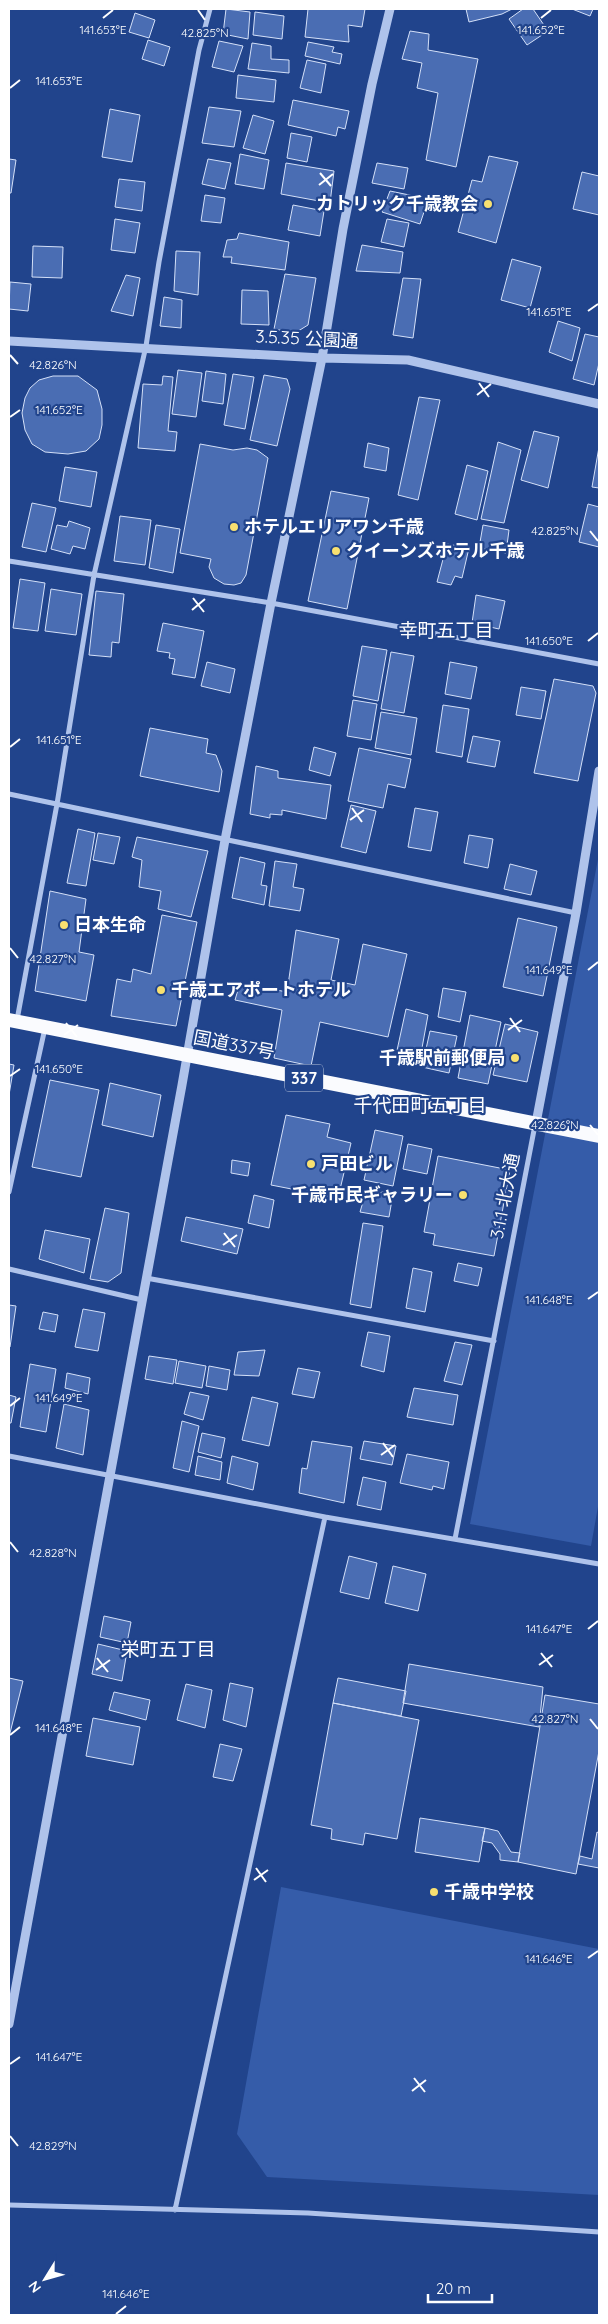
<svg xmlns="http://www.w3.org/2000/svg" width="608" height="2324" font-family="Quicksand,'Noto Sans JP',sans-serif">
<rect width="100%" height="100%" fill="#21448c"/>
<path fill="#355ca9" d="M599 854V1501L591 1546 470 1524Z
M281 1887 599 1949V2195L267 2177 237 2134Z"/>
<path fill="#4a6db3" stroke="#d4e0f8" d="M226 9 250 12 248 39 223 34Z
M308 9H365L362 27 348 25 349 42 305 37Z
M466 9H512L502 14 469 22Z
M523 9H533L548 31 527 45 509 19Z
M572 9H593L590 16Z
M255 12 284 16 282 39 253 35Z
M135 13 155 20 149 38 129 32Z
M410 31 429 34 428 50 478 59 456 167 426 160 438 93 417 88 422 63 402 59Z
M148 40 170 47 164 66 142 59Z
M219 41 243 46 234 72 212 67Z
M308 42 334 47 332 52 342 54 340 64 305 56Z
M252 43 271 46V59L289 60V73L248 69Z
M307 60 326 64 321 93 300 88Z
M238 75 276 80 274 102 236 98Z
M293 100 349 111 345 129 338 127 336 136 288 125Z
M209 107 241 111 234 147 202 143Z
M110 109 140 115 132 162 102 157Z
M253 115 274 121 265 154 243 148Z
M291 133 312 137 307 162 287 158Z
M240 154 269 160 264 189 235 184Z
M489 156 518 162 496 243 458 232 472 180 482 182Z
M9 159 16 160 11 193H9Z
M208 159 231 163 225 189 202 184Z
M286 163 334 171 330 203 281 194Z
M377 163 408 168 404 189 372 183Z
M582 172 599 176V215L573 209Z
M119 179 145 182 142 211 115 207Z
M390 191 419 197 416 205 426 206 420 224 382 212Z
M205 195 225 198 221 223 201 221Z
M293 205 324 211 320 236 288 230Z
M115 219 140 223 135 253 111 250Z
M387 219 409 223 404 247 381 242Z
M239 233 289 242 285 270 231 263 232 257H223L227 240 237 239Z
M362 245 403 252 400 273 356 271Z
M33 246 63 247 62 278 32 277Z
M176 251 200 252 198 295 174 291Z
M512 259 541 267 530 308 501 300Z
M285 274 316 278 308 325 295 333 274 329Z
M126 275 140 278 133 316 111 311Z
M403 278 421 279 413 338 393 335Z
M10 282 31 284 28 311 9 309Z
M242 290 268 291 269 325 241 324Z
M164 297 182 300 181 328 160 326Z
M558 321 580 328 572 361 549 352Z
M585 334 599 337V363L594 385 573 379Z
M178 370 202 373 196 417 172 414Z
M206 371 226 374 223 404 202 401Z
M233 374 254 377 245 429 224 425Z
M264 375 287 379 290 389 277 446 250 440Z
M53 376H78L97 390 102 409V425L99 439 86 451 68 454 45 452 32 444 25 430 22 413 25 398 30 388 39 380Z
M163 376 173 377 168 431 177 432 175 451 138 448 143 384 162 385Z
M419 397 440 400 418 500 398 495Z
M534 431 559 437 548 488 521 480Z
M498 442 521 450 504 523 481 519Z
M368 443 389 448 386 471 364 467Z
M200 444 233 450 247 448 257 450 268 458 246 575 241 583 234 585 224 584 214 578 209 567 211 559 180 553Z
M599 447V488L592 487Z
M467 465 488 471 477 520 455 514Z
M65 467 97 472 91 507 59 501Z
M331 491 369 498 347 609 308 601Z
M32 503 56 508 46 552 22 547Z
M588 504 599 507V547L579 542Z
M120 516 151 520 145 565 114 561Z
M69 521 90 528 85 549 73 546 70 554 51 549 57 525 67 527Z
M156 525 180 529 173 573 149 568Z
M483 525 509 530 506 553 479 548Z
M447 544 469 548 462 578 455 576 451 585 437 582Z
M20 579 45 583 38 631 13 628Z
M51 589 82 594 76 635 45 631Z
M96 591 124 594 119 643 112 642 111 657 89 655Z
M476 595 505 601 499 629 472 623Z
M163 623 204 631 195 678 172 674 175 659 169 658 170 653 157 651Z
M362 646 387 650 378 701 353 696Z
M391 652 414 656 404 713 381 709Z
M207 662 235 669 230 693 201 686Z
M450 662 477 667 471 699 445 694Z
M554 679 593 686 596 693 578 781 534 773Z
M521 687 546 691 541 719 516 715Z
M353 700 377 704 371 740 347 736Z
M443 705 469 709 462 757 436 752Z
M381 712 417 718 411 755 375 748Z
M150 728 208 739 206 753 216 755 222 771 219 792 140 776Z
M473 736 500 741 495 767 467 762Z
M314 747 336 753 330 776 309 770Z
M359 748 411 759 405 788 388 784 383 808 348 801Z
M256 766 278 771V778L331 785 326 819 282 810V815L270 814V818L250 814Z
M351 805 376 811 366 853 341 847Z
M415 808 438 812 431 851 408 847Z
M78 829 95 833 86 886 67 883Z
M98 833 120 837 114 864 93 860Z
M469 835 493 839 488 868 464 863Z
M137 837 208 851 191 917 158 909 161 891 139 887 142 860 132 857Z
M240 857 265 863 261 885 267 886 264 905 232 898Z
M275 861 297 864 293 887 304 889 300 911 269 906Z
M510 864 537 871 531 895 504 889Z
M50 891 86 899 79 952 94 955 86 1001 35 991Z
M162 915 197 922 176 1026 111 1016 117 979 131 982 133 969 151 974Z
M518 918 557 927 543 996 503 987Z
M296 930 339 939 331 980 355 985 363 944 407 954 388 1037 320 1022 311 1066 274 1058 282 1010 235 1000 240 983 287 992Z
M443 988 466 992 460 1022 438 1017Z
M406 1009 428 1015 420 1059 396 1055Z
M470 1015 501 1022 488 1084 458 1078Z
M505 1024 538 1032 527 1082 493 1075Z
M430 1031 457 1036 449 1073 422 1067Z
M9 1064 14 1065 9 1095Z
M50 1080 99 1090 81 1177 32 1167Z
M110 1083 161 1095 153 1137 102 1125Z
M286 1115 330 1124 327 1137 351 1143 338 1198 271 1185Z
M375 1130 403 1136 393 1186 364 1180Z
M408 1144 432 1149 427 1174 403 1169Z
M438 1156 510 1170 494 1256 433 1245 435 1234 424 1232Z
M232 1160 250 1163 248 1176 231 1173Z
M382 1192 393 1194 389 1217 360 1212 365 1195 374 1197Z
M254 1195 274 1200 269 1228 248 1223Z
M105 1208 129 1213 121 1273 108 1282 90 1279Z
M186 1217 243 1229 237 1254 181 1241Z
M363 1223 383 1226 371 1308 350 1304Z
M45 1230 90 1239 84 1273 39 1259Z
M458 1263 482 1268 478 1286 454 1281Z
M413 1268 432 1272 425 1312 406 1308Z
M9 1305 16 1306 10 1347H9Z
M83 1309 105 1313 98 1351 75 1347Z
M43 1312 58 1315 55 1332 39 1329Z
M368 1332 390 1336 384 1372 361 1366Z
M455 1342 472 1345 462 1385 444 1381Z
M265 1350 259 1376 234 1375 238 1352Z
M149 1356 177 1360 173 1384 145 1379Z
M179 1361 206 1366 202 1388 175 1383Z
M30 1364 56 1369 46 1432 20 1427Z
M209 1366 230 1370 227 1390 206 1386Z
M298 1368 320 1372 314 1398 292 1394Z
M67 1373 90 1378 88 1394 65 1388Z
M414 1388 458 1395 453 1425 407 1417Z
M190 1392 209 1396 203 1420 184 1414Z
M9 1395 16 1397 11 1423H9Z
M252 1397 278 1403 269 1446 242 1440Z
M64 1404 89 1410 83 1455 56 1448Z
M182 1421 199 1426 189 1472 173 1468Z
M202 1433 225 1438 221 1458 198 1452Z
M312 1441 352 1447 344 1503 299 1493 302 1468 307 1469Z
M364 1441 396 1446 392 1465 360 1459Z
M407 1454 449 1462 444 1489 433 1486 432 1490 400 1483Z
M198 1456 222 1462 220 1480 195 1475Z
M232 1456 258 1463 253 1490 227 1483Z
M363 1477 386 1482 381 1510 357 1505Z
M349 1556 377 1563 369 1599 340 1592Z
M393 1566 426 1574 418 1611 385 1603Z
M104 1616 131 1622 127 1643 100 1637Z
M98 1644 127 1651 122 1681 92 1674Z
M409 1664 543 1687 539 1727 403 1703Z
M9 1678 23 1681 9 1737Z
M338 1678 406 1691 401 1716 333 1703Z
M230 1683 253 1688 246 1727 223 1720Z
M186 1684 212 1690 205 1728 177 1720Z
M114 1692 150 1700 146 1720 109 1710Z
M545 1695 599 1704V1751L576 1874 518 1862Z
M333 1703 419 1720 397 1839 365 1833 363 1845 331 1839 332 1829 311 1825Z
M93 1718 140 1727 133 1765 86 1756Z
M220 1744 242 1749 233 1781 213 1777Z
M420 1818 485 1828 479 1862 415 1852Z
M485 1828 498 1831 511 1852 520 1853 518 1862 500 1860V1854L492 1843 482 1841Z
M597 1832 599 1833V1868L578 1864 580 1856 592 1859Z"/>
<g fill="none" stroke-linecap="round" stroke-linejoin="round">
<path stroke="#afc3eb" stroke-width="5" d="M9 561 271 603 599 664
M9 794 576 913
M17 1020 57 804 94 575 146 346 159 262 199 50 210 9
M9 1192 45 1028
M9 1269 142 1300
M146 1278 494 1341
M9 1456 325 1517 599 1564
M455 1539 535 1125
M9 2205 308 2213 599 2232
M175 2210 325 1517"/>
<path stroke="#afc3eb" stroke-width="9" d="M9 341 322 358 408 360 599 404
M536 1123 576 913 599 771
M9 2024 182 1085 225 840 271 603 322 358 343 229 372 84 390 9"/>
<path stroke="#fafbfe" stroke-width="14" d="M9 1020 599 1136"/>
</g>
<path fill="none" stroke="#fff" stroke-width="2" d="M198 10 205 20M103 18 113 10M541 18 551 10M10 88 20 80M320 173 331 186M319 185 333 174M588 311 598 304M10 355 18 364M479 383 489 397M477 395 491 384M10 417 20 410M590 531 598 541M193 598 204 612M192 610 205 599M588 641 598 633M10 747 20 739M352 808 362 822M350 820 364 810M10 948 18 958M588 970 598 962M510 1018 520 1032M66 1023 77 1037M508 1030 522 1020M64 1035 78 1025M10 1076 20 1069M590 1125 598 1135M224 1233 235 1247M223 1245 237 1235M588 1299 598 1292M10 1406 20 1398M383 1443 393 1457M381 1455 395 1445M10 1542 18 1552M588 1629 598 1621M541 1653 552 1667M97 1658 108 1672M539 1665 553 1655M96 1670 110 1660M590 1719 598 1729M10 1735 20 1727M256 1868 266 1882M254 1880 268 1870M588 1958 598 1951M10 2064 20 2057M414 2078 425 2092M412 2091 426 2080M10 2136 18 2146M116 2314 126 2306"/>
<g fill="#f8e070" stroke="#21448c" stroke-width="2">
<circle cx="488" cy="204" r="5"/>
<circle cx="234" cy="527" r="5"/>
<circle cx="336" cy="551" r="5"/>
<circle cx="64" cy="925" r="5"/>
<circle cx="161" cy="990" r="5"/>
<circle cx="515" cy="1058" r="5"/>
<circle cx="311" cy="1164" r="5"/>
<circle cx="463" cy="1195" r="5"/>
<circle cx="434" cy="1892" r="5"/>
</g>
<g text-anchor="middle" stroke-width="4.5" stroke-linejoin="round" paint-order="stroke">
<rect fill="#21448c" stroke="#bcc7dc" stroke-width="1" x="285" y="1064.5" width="38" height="27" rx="4"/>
<g font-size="16" font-weight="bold" fill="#fff">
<text x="304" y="1084">337</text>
</g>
<g font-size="18" font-weight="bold" fill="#fff" stroke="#21448c" text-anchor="start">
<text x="478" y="210" text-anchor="end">カトリック千歳教会</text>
<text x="244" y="533">ホテルエリアワン千歳</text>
<text x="346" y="557">クイーンズホテル千歳</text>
<text x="74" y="931">日本生命</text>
<text x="171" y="996">千歳エアポートホテル</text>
<text x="505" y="1064" text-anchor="end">千歳駅前郵便局</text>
<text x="321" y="1170">戸田ビル</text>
<text x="453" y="1201" text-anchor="end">千歳市民ギャラリー</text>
<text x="444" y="1898">千歳中学校</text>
</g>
<g font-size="18" fill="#fff" stroke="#21448c">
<text transform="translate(307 339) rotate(3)" y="6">3.5.35 公園通</text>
<text transform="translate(234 1045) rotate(11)" y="6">国道337号</text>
<text transform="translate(505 1196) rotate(-79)" y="6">3.1.1 北大通</text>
</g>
<g font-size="19" fill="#fff" stroke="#21448c">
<text x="446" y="637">幸町五丁目</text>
<text x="420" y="1112">千代田町五丁目</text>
<text x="168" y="1656">栄町五丁目</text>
</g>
</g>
<g font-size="12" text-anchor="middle" fill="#fff" stroke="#21448c" stroke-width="4.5" stroke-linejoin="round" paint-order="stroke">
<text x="103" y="34">141.653°E</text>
<text x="541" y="34">141.652°E</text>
<text x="205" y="37">42.825°N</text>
<text x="59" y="85">141.653°E</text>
<text x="549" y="316">141.651°E</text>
<text x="53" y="369">42.826°N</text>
<text x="59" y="414">141.652°E</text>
<text x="555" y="535">42.825°N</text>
<text x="549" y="645">141.650°E</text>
<text x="59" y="744">141.651°E</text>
<text x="53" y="963">42.827°N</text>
<text x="549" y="974">141.649°E</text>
<text x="59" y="1073">141.650°E</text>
<text x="555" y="1129">42.826°N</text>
<text x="549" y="1304">141.648°E</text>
<text x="59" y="1402">141.649°E</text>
<text x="53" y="1557">42.828°N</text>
<text x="549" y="1633">141.647°E</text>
<text x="555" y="1723">42.827°N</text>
<text x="59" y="1732">141.648°E</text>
<text x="549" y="1963">141.646°E</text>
<text x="59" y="2061">141.647°E</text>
<text x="53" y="2150">42.829°N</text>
<text x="126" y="2298">141.646°E</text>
</g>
<rect width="608" height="2324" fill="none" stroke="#ffffff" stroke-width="20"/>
<g transform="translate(45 2279) rotate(233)" stroke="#21448c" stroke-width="4" paint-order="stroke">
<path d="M0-4L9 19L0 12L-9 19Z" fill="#ffffff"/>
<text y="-8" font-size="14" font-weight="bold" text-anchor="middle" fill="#ffffff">N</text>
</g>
<path d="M428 2294v8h64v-8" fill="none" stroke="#ffffff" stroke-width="2.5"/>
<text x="436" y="2294" font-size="15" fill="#ffffff" stroke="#21448c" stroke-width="4" paint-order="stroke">20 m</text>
</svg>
